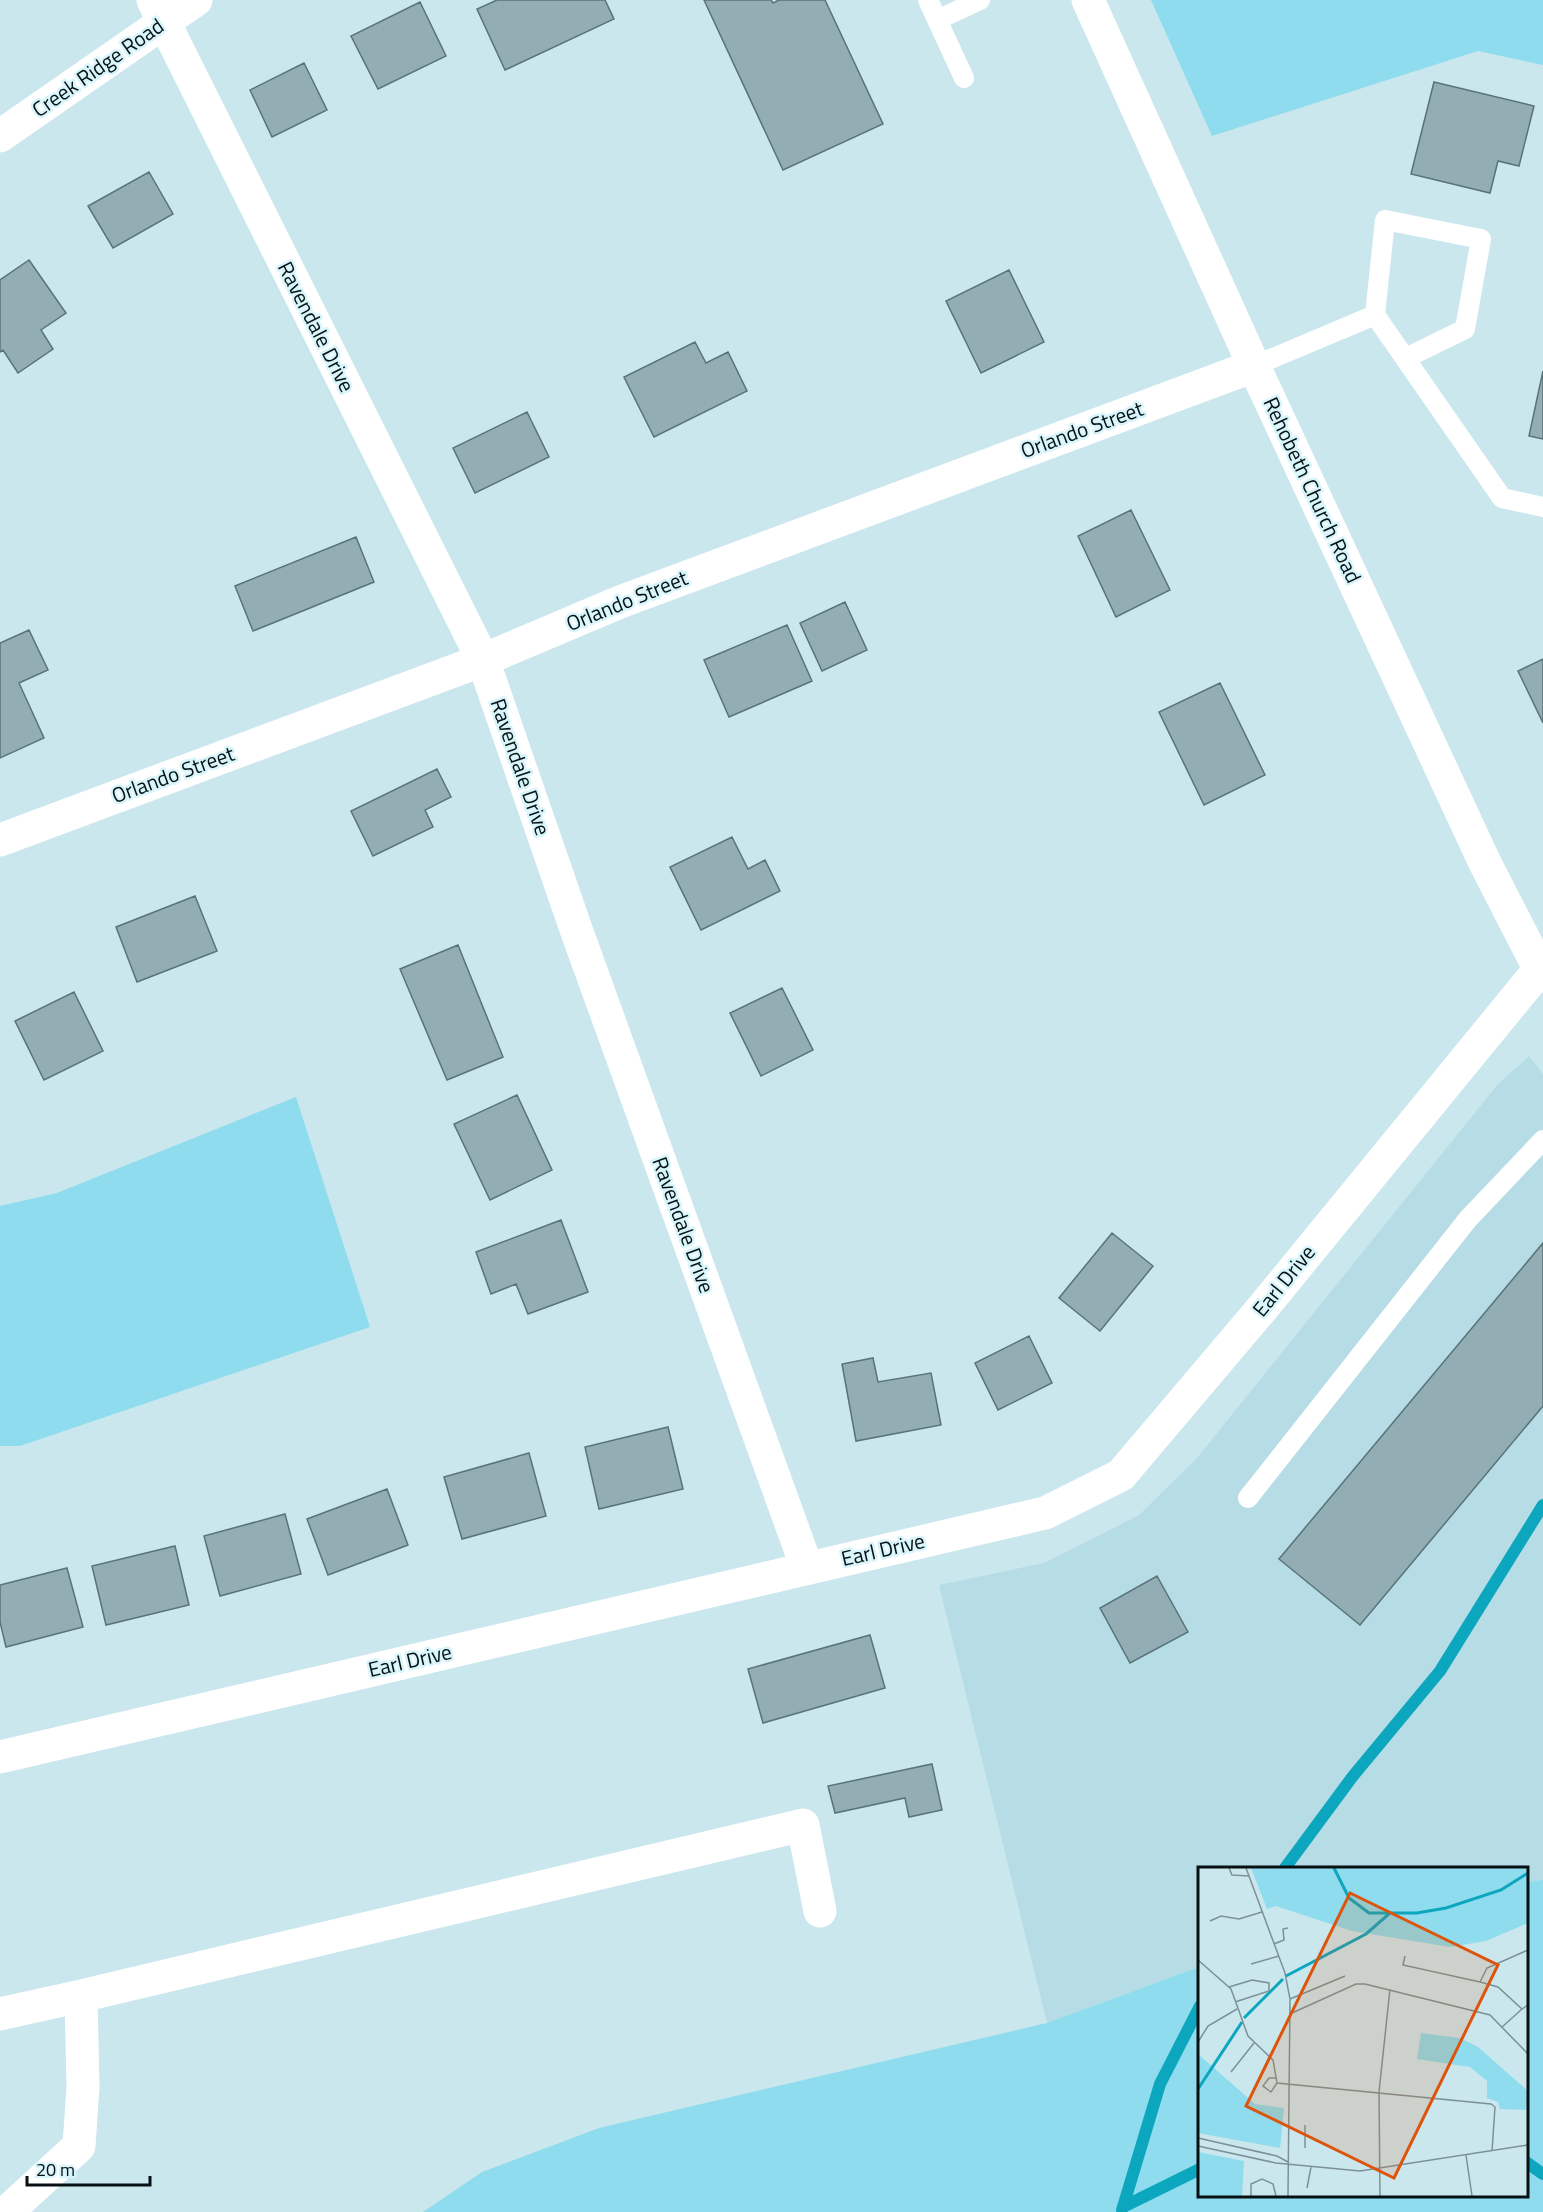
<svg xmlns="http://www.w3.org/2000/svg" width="1543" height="2212" font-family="'Titillium Web',sans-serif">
<rect width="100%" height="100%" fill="#cae7ee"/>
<path fill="#b6dde6" d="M1529 1056 1543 1074V1880L1527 1882 1526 1868H1200L1199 1967 1047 2023 939 1585 1044 1563 1139 1515 1197 1458 1498 1084Z"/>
<path fill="#8edced" d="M1151 0H1543V65L1478 51 1212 136Z
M296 1097 370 1327 20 1446H0V1206L57 1193Z
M1543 1880V2212H423L482 2172 599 2128 1047 2023 1199 1967 1200 2196H1526L1527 1882Z"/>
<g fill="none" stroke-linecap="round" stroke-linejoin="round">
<path stroke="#0ca6be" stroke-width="12" d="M1285 1868 1353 1776 1440 1671 1543 1505
M1526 2162 1543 2174
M1123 2207 1160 2084 1200 2006
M1122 2210 1123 2207 1200 2169"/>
</g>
<path fill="#92aeb4" stroke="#587379" stroke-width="1.5" d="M497 0H605L614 19 505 70 477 9Z
M704 0H771L773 3 779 0H825L883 124 783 170Z
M420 2 446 56 378 89 351 36Z
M304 63 327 110 272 137 250 90Z
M1434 82 1534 106 1519 166 1498 161 1490 193 1411 174Z
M149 172 173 214 113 248 88 206Z
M29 260 66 313 41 330 53 349 18 373 3 350 0 352V280Z
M1009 270 1044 342 981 373 946 301Z
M695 342 706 363 728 352 747 391 654 437 624 377Z
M1543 371V439L1529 436Z
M527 412 549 457 475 493 453 448Z
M1131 510 1170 590 1116 617 1078 536Z
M356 537 374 582 253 631 235 586Z
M845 602 867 650 822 671 800 623Z
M787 625 812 681 729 717 704 660Z
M29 630 48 670 19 683 44 738 0 758V643Z
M1543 659V723L1518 671Z
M1220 683 1265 775 1204 805 1159 712Z
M437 769 451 797 425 810 433 827 373 856 351 811Z
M732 837 748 869 765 860 780 891 701 930 670 867Z
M195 896 217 951 137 982 116 927Z
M458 945 503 1057 447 1080 400 969Z
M782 988 813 1050 761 1076 730 1013Z
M74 992 103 1051 44 1080 15 1021Z
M517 1095 552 1170 490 1200 454 1124Z
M561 1220 588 1292 528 1314 516 1284 491 1294 476 1252Z
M1112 1233 1153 1266 1100 1331 1059 1298Z
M1543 1243V1406L1360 1625 1279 1559Z
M1029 1336 1052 1383 998 1410 975 1363Z
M873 1358 878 1382 931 1373 941 1425 856 1441 842 1364Z
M668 1427 683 1489 599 1509 585 1447Z
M529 1453 546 1516 462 1539 444 1477Z
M387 1489 408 1545 328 1575 307 1519Z
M285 1514 301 1574 220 1596 204 1536Z
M175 1546 189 1605 106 1625 92 1566Z
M67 1568 83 1627 6 1647 0 1622V1585Z
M1157 1576 1188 1632 1130 1663 1100 1608Z
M870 1635 885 1688 763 1723 748 1669Z
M932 1764 942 1810 909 1817 905 1798 835 1813 828 1786Z"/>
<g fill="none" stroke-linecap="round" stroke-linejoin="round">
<path stroke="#fff" stroke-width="20" d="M928 0 964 78
M937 20 980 0
M1375 315 1385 220 1481 239 1465 329 1406 358
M1254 366 1375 315 1502 498 1543 507
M1248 1498 1468 1219 1543 1140"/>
<path stroke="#fff" stroke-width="33" d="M153 0 483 660 577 932 807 1568
M1088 0 1254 366 1485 863 1543 976
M0 840 483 660 620 602 1254 366
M0 1757 1045 1513 1121 1475 1260 1311 1539 970
M81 1996 803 1825 820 1911
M0 2014 81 1996 83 2087 79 2146 7 2212"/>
<path stroke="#fff" stroke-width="33" d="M0 136 196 0"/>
</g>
<g text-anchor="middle" stroke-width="5" stroke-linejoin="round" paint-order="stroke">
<g font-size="21" fill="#071113" stroke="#d7f5fb">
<text transform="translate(98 68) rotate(-35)" y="7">Creek Ridge Road</text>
<text transform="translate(316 327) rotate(63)" y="7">Ravendale Drive</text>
<text transform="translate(1082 430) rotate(-20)" y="7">Orlando Street</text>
<text transform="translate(1312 490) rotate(65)" y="7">Rehobeth Church Road</text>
<text transform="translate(627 601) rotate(-22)" y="7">Orlando Street</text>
<text transform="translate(520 767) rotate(71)" y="7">Ravendale Drive</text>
<text transform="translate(173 775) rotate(-20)" y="7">Orlando Street</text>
<text transform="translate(683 1225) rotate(70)" y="7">Ravendale Drive</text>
<text transform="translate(1284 1281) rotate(-51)" y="7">Earl Drive</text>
<text transform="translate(883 1550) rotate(-13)" y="7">Earl Drive</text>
<text transform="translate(410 1661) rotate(-13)" y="7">Earl Drive</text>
</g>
</g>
<g transform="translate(1198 1867)">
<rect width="330" height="330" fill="#cae7ee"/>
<path d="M53 1H330V56L288 74 252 80 154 64 78 39 69 42ZM223 166 262 171 280 180 330 224V243L302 242 300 235 289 231V214L272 200 219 192ZM0 187 57 237 86 241 82 281 0 266ZM0 285 46 294 44 329H0Z" fill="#8edced"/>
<path fill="none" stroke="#0ca6be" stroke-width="3" d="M136 1 151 31 171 46H219L248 41 303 23 330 6M88 109 168 67 192 46M46 151 85 112M0 222 44 155"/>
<path fill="none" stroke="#7c9196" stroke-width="1.5" d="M31 1 34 8 51 9M48 1 87 106 92 132 90 329M12 54 23 49 41 52 64 45M76 77 86 73 85 62 90 61M330 83 289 101 282 115 300 120 324 142 330 138M207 89 205 98 282 115M0 93 33 122 50 169 75 193 79 216 293 237 297 240 294 284M53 97 81 89M31 120 54 113 71 116V124L37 135M92 132 147 109M94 146 158 117H167L292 148 330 187M304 160 324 142M0 175 10 159 39 142M33 205 56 176M78 211H71L65 219 73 225 79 216M0 271 79 289 90 295M0 279 78 296 162 304 330 278M107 281V258M268 288 274 329M109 321 113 300M53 329V317L64 312 75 317 78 329M182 329 181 225 192 122"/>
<path fill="#dd550c" fill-opacity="0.15" stroke="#dd550c" stroke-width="3" d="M152 26 300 98 196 311 48 239Z"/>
<rect width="330" height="330" fill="none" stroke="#071113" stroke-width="3"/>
</g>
<path d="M27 2176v9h123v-9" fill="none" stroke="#071113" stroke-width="3"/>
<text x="36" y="2176" font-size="18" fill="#071113" stroke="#d7f5fb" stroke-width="4.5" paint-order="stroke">20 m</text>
</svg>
